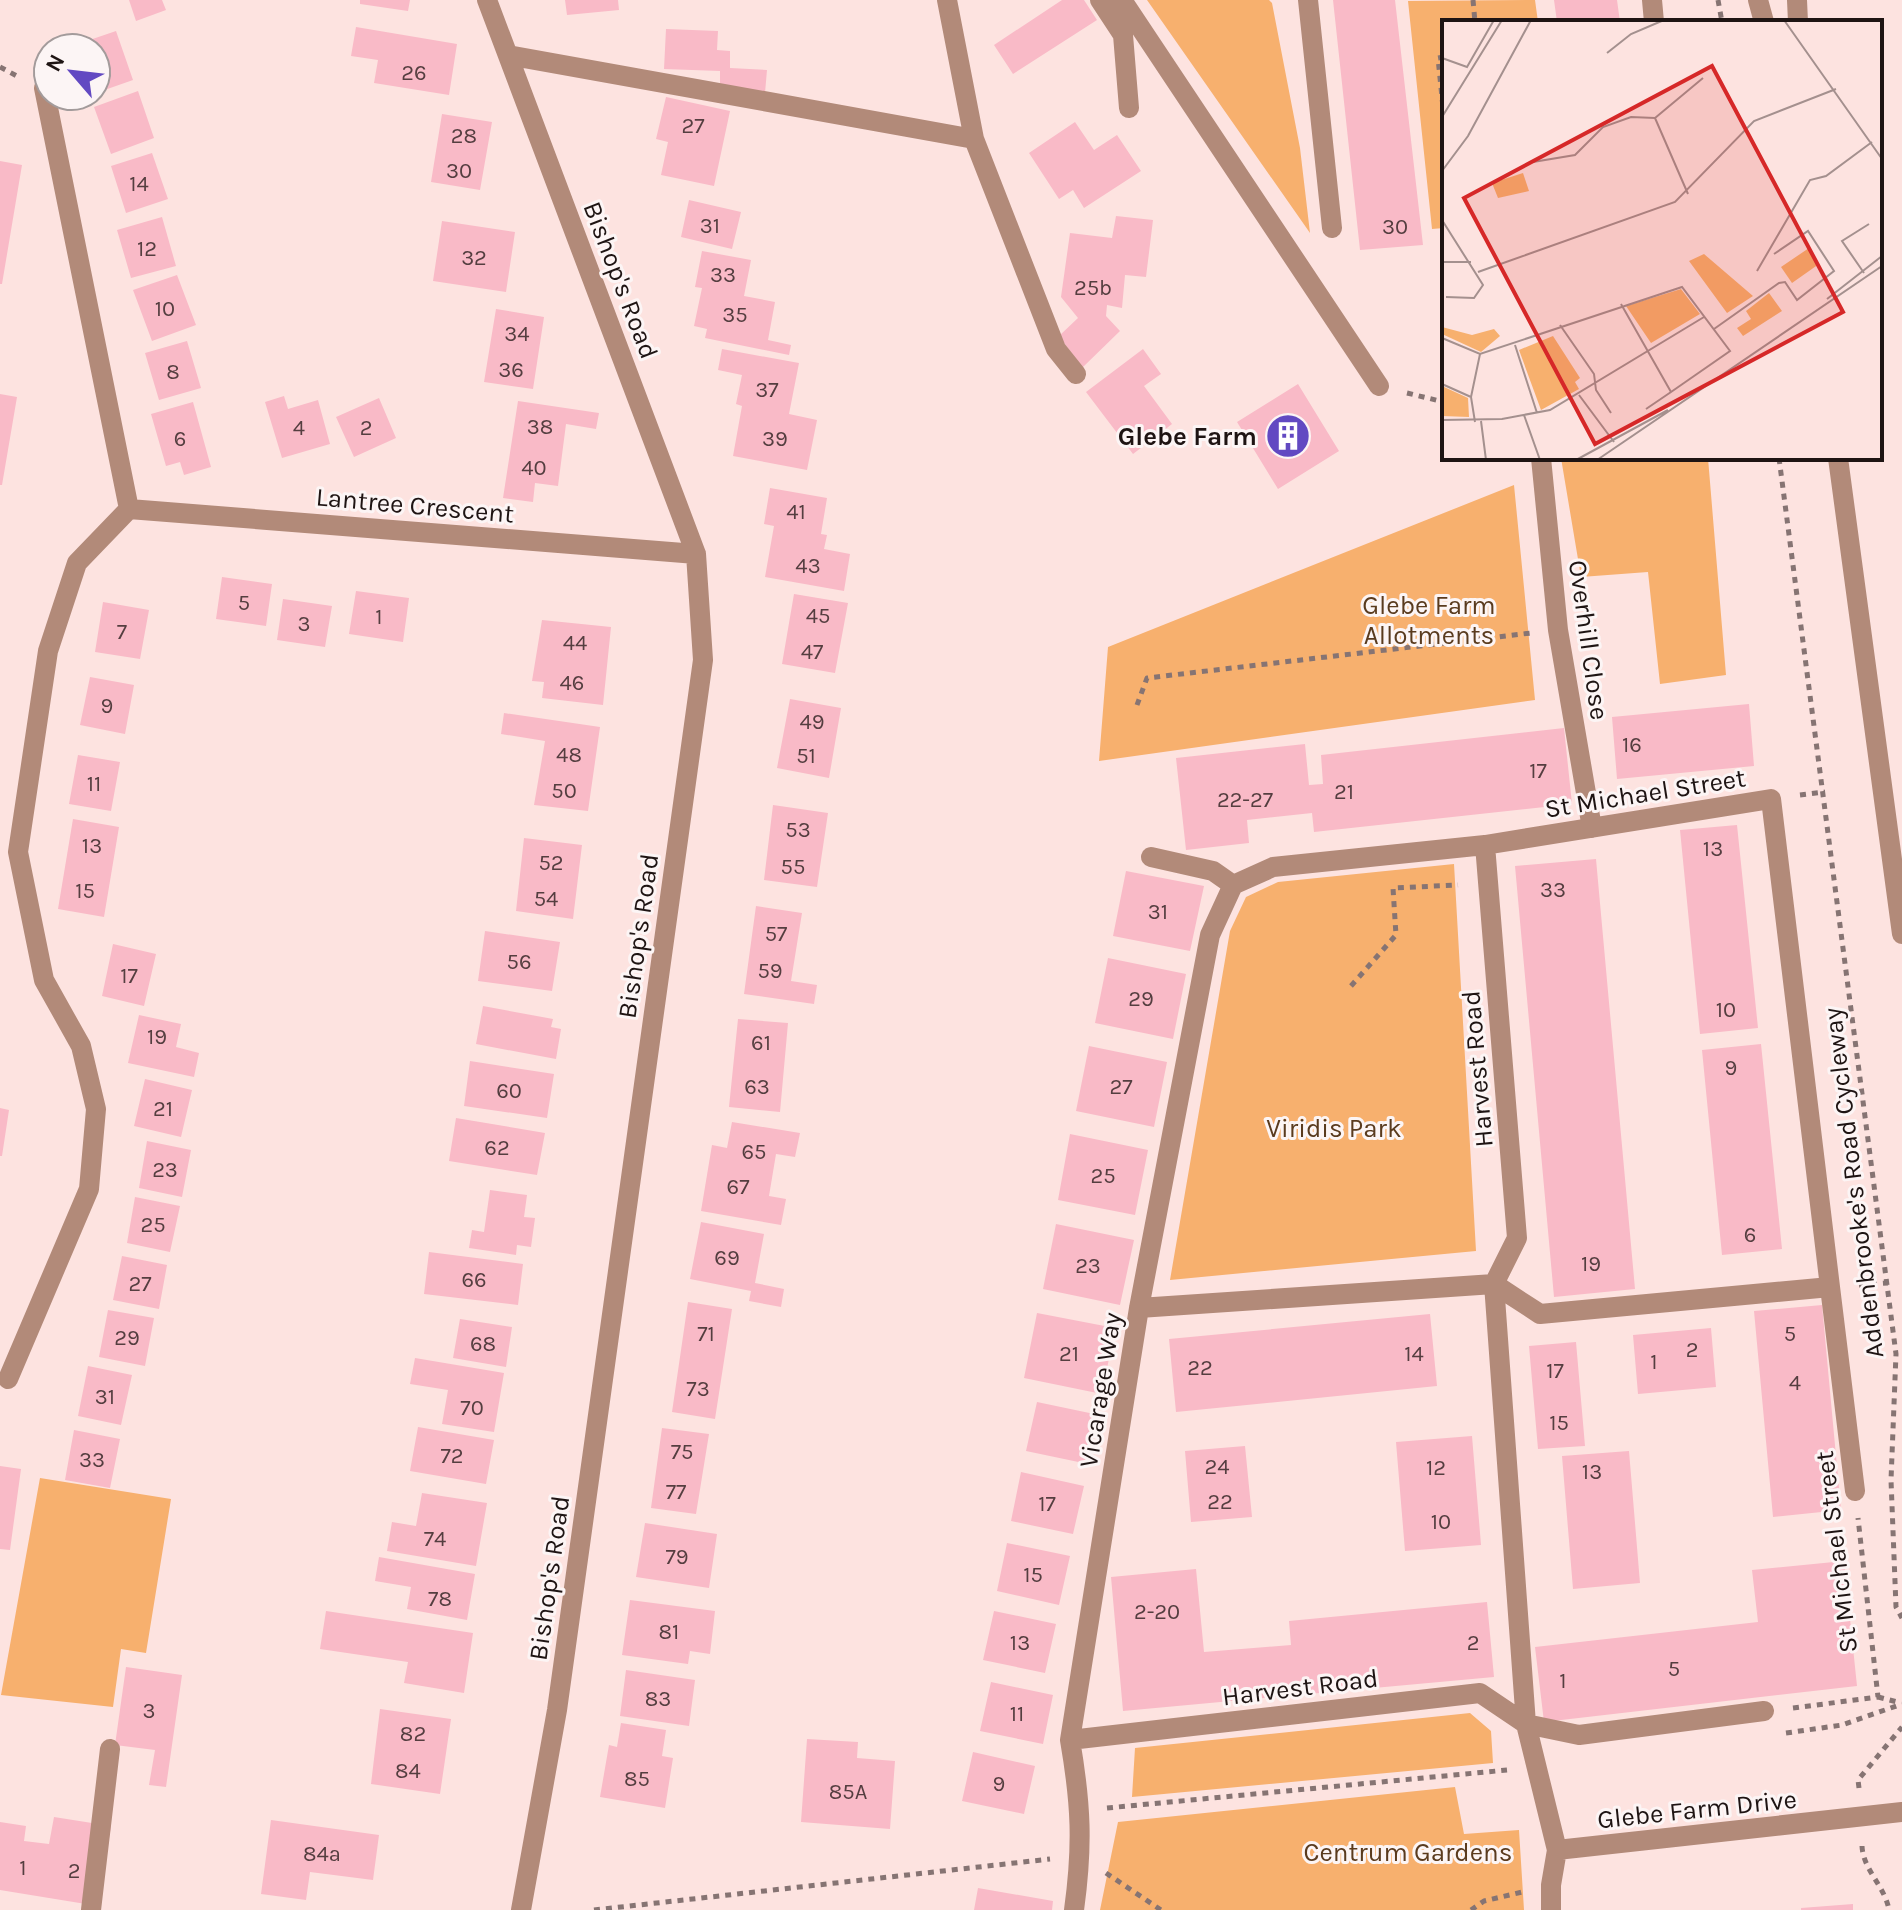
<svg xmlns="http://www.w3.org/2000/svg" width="1902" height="1910" font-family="Karla,sans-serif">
<rect width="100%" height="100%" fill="#fde3e0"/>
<path fill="#f7b06e" d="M1147 0H1269L1272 3 1300 148 1310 233Z
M1535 0 1538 22H1444V228L1432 229 1408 1Z
M1561 458H1708L1726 675 1660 684 1648 572 1581 577Z
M1514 485 1535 700 1099 761 1108 647Z
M1454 864 1476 1251 1170 1280 1230 931 1246 897 1278 882Z
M40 1478 171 1499 146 1653 121 1649 113 1707 1 1695Z
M1470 1713 1491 1731 1493 1763 1132 1797 1135 1748Z
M1455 1787 1464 1834 1519 1830 1524 1910H1100L1118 1822Z"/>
<path fill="#f9bac7" d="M129 0H162L166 10 136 21Z
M360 0H410L408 11 360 4Z
M565 0H618L619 10 567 15Z
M1062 0H1084L1097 20 1013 74 994 45Z
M1333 0H1395L1423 245 1360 250Z
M1554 0H1617L1620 22H1557Z
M356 27 457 44 449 95 374 83 378 60 351 56Z
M666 29 718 31 717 50 730 51V68L767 70 765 93 720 91V71L664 69Z
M116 31 133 80 96 93V48L72 46Z
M138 91 154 138 111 154 94 107Z
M666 97 730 111 714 186 661 175 668 142 656 139Z
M442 114 492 122 480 190 431 182Z
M1075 122 1094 150 1117 135 1141 171 1084 208 1073 190 1059 199 1029 153Z
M152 153 168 199 126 213 111 166Z
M0 161 22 165 2 284H0Z
M689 200 741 212 732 249 681 237Z
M1116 216 1153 220 1146 277 1125 275 1122 308 1107 305 1106 316 1120 331 1082 368 1059 336 1078 318 1061 297 1070 233 1112 238Z
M162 217 176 266 131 278 117 230Z
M442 221 515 232 506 292 433 281Z
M702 251 751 260 744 296 775 302 768 340 791 345 789 355 705 338 707 329 694 326 702 288 695 287Z
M177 275 196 325 152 341 133 290Z
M496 309 544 317 533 389 484 382Z
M187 341 201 388 159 400 145 353Z
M722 349 799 363 789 414 817 420 807 470 733 456 742 406 736 404 742 375 718 370Z
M1143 349 1161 374 1144 386 1172 424 1133 454 1086 392Z
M1298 384 1339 451 1278 489 1237 422Z
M0 394 17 397 2 485H0Z
M284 396 288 409 318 400 330 444 282 458 265 402Z
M379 398 396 438 354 457 336 417Z
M518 401 599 413 596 429 566 424 558 486 535 483 533 502 503 498Z
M193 402 211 467 184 475 180 462 166 466 151 414Z
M770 488 827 498 821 534 827 535 824 549 850 554 844 591 765 577 774 526 764 524Z
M222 577 272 584 266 626 216 619Z
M356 591 409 598 403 642 349 634Z
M794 594 848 603 835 673 782 664Z
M283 599 332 606 325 647 277 640Z
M103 602 149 610 140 659 95 652Z
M542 620 611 627 603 705 542 698 544 682 532 681Z
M90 677 134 685 125 734 80 725Z
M790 699 841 708 829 778 777 768Z
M1749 704 1754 766 1617 779 1612 717Z
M504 713 600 727 588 811 534 805 545 741 501 734Z
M1564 728 1572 804 1314 832 1312 813 1247 820 1249 843 1186 850 1176 758 1305 744 1309 785 1323 784 1321 755Z
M78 755 120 762 111 811 69 804Z
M773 805 828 813 817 887 764 880Z
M73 819 119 827 104 917 58 909Z
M1737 825 1758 1028 1700 1034 1680 830Z
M524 838 582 845 573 919 516 911Z
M1596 859 1635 1289 1554 1297 1515 866Z
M1126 871 1204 886 1190 951 1113 936Z
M756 906 802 913 791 981 817 985 814 1004 744 994Z
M485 931 560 942 552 991 478 981Z
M113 944 156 954 144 1006 102 996Z
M1108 958 1186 974 1173 1039 1095 1023Z
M483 1006 553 1019 551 1027 561 1029 556 1059 476 1044Z
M139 1015 181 1024 176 1047 199 1053 194 1077 128 1063Z
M738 1019 788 1023 780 1112 729 1107Z
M1761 1044 1782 1249 1722 1255 1702 1050Z
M1089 1046 1167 1062 1154 1127 1076 1111Z
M470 1061 554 1074 547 1118 464 1106Z
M145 1079 192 1090 181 1137 134 1126Z
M0 1108 9 1110 2 1156H0Z
M456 1118 545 1133 537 1175 449 1161Z
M732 1122 800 1133 795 1157 776 1154 769 1196 786 1199 781 1225 701 1211 712 1145 727 1148Z
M1070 1134 1148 1150 1135 1215 1058 1200Z
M147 1141 191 1150 182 1197 139 1188Z
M490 1190 527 1195 524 1217 535 1218 531 1247 517 1245 516 1255 469 1248 472 1230 484 1232Z
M135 1197 180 1206 170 1252 127 1243Z
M701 1222 764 1234 755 1283 784 1289 781 1307 749 1301 751 1291 690 1279Z
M1056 1224 1134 1240 1120 1305 1043 1289Z
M429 1252 523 1264 518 1305 424 1294Z
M122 1256 167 1265 159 1309 113 1300Z
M688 1302 732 1309 715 1419 672 1412Z
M1822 1305 1841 1510 1773 1517 1754 1311Z
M108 1310 154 1318 145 1366 99 1357Z
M1037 1313 1115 1328 1102 1394 1024 1378Z
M1430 1314 1437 1386 1176 1412 1169 1339Z
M460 1319 512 1327 506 1367 453 1358Z
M1711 1328 1716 1387 1638 1394 1633 1335Z
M1576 1342 1585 1446 1538 1449 1529 1346Z
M415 1358 504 1373 494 1432 442 1424 448 1390 410 1384Z
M88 1366 132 1375 121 1425 78 1416Z
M1037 1402 1099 1415 1088 1464 1026 1451Z
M418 1427 494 1440 486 1484 410 1471Z
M662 1428 709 1434 696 1514 651 1508Z
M74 1430 120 1439 110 1488 65 1480Z
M1472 1436 1481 1545 1405 1551 1396 1442Z
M1245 1446 1252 1517 1191 1522 1185 1451Z
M1629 1451 1640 1583 1573 1589 1562 1456Z
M0 1466 21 1469 10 1550 0 1549Z
M1021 1472 1084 1486 1073 1534 1011 1521Z
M422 1493 487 1503 476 1566 387 1551 392 1522 416 1526Z
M645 1523 717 1534 709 1588 636 1577Z
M1007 1543 1070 1556 1059 1605 997 1591Z
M379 1557 475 1574 467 1620 407 1609 411 1587 375 1581Z
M1844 1561 1857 1686 1544 1722 1535 1647 1758 1622 1752 1570Z
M1196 1569 1204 1652 1291 1645 1289 1621 1487 1602 1494 1677 1123 1711 1111 1577Z
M630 1600 715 1611 710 1654 690 1651 688 1664 622 1655Z
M326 1611 473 1633 464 1693 404 1683 408 1662 320 1649Z
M994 1611 1056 1624 1045 1673 983 1660Z
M126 1667 182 1675 166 1787 149 1785 155 1750 115 1745Z
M626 1670 695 1680 689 1726 620 1716Z
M991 1682 1053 1695 1043 1744 980 1731Z
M380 1709 451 1719 440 1794 371 1784Z
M621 1723 666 1730 662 1756 673 1758 665 1808 600 1797 609 1745 617 1747Z
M807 1739 858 1742 857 1758 895 1761 890 1829 801 1822Z
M973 1752 1035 1766 1024 1814 962 1801Z
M54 1817 111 1826 98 1906 0 1890V1822L26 1826 24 1841 49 1844Z
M271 1820 379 1835 373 1880 310 1872 306 1900 261 1894Z
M978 1888 1053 1901 1052 1910H974Z
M1853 1904V1910H1801V1908Z"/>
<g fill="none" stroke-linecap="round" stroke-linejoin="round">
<path stroke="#867473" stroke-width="5" stroke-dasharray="6 6" stroke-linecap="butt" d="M1473 0 1475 22
M1718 0 1722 22
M1444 57 1438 58 1444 117
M0 67 17 76
M1407 393 1444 402
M1779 458 1896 1354 1891 1480 1896 1607 1902 1618
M1137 705 1147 678 1531 633
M1800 795 1825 792
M1351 986 1396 935 1393 888 1458 885
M1859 1285 1888 1283
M1878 1697 1901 1703
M1793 1708 1878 1697 1858 1518
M1786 1733 1842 1725 1902 1704
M1859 1788 1858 1780 1902 1727
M1107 1808 1507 1770
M1862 1846C1863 1870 1885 1886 1889 1910
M1106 1873 1161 1910
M594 1910 1050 1859
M1471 1910 1484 1901 1522 1892"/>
<path stroke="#b28a79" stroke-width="20" d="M487 0 696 554 703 660 557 1710 521 1910
M947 0 974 139
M1100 0 1123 35 1129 108
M1122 0 1379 386
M1308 0 1332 228
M1652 0 1654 22
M1758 0 1764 22
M1797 0 1798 22
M508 55 974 139 1056 349 1076 374
M1541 458 1558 630 1592 828
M1838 458 1902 934
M129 509 696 554
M1485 845 1517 1238 1494 1284 1526 1724 1557 1850 1551 1885V1910
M1151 857 1213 871 1233 885
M1233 885 1273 867 1485 845 1771 799 1830 1287
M1494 1284 1540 1314 1830 1287 1855 1491
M1139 1308 1494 1284
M8 1379 89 1189 96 1109 81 1046 44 980 18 852 48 651 77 563 129 509 44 88
M1070 1740 1480 1693 1526 1724 1579 1735 1764 1711
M1557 1850 1902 1812
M91 1910 110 1749
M1074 1910C1083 1845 1081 1804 1070 1740L1139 1308 1210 935 1233 885"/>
</g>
<defs>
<g id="building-disc" transform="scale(2.3)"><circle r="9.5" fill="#6249c2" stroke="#fcf5f5"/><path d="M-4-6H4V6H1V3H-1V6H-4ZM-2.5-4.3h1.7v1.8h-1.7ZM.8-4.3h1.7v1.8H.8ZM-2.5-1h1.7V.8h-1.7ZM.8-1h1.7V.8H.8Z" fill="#fff"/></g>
</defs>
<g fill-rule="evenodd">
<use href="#building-disc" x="1288" y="436"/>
</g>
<g text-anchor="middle" stroke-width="6" stroke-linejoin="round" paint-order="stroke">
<g font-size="22" fill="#553e40">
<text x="414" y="80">26</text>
<text x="693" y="133">27</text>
<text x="464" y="143">28</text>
<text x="459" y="178">30</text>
<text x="139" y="191">14</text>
<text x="710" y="233">31</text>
<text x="1395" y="234">30</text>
<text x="147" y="256">12</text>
<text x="474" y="265">32</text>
<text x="723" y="282">33</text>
<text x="1093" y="295">25b</text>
<text x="165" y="316">10</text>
<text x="735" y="322">35</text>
<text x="517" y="341">34</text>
<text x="511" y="377">36</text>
<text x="173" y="379">8</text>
<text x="767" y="397">37</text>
<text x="540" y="434">38</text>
<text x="299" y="435">4</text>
<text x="366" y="435">2</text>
<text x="180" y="446">6</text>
<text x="775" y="446">39</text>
<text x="534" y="475">40</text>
<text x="796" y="519">41</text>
<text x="808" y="573">43</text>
<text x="244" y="610">5</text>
<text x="818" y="623">45</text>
<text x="379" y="624">1</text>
<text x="304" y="631">3</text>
<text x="122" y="639">7</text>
<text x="575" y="650">44</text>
<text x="812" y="659">47</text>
<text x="572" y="690">46</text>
<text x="107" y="713">9</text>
<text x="812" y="729">49</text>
<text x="1632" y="752">16</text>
<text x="569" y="762">48</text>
<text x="806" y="763">51</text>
<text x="1538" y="778">17</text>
<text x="94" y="791">11</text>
<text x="564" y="798">50</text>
<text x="1344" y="799">21</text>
<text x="1245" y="807">22-27</text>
<text x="798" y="837">53</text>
<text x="92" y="853">13</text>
<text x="1713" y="856">13</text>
<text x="551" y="870">52</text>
<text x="793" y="874">55</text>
<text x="1553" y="897">33</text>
<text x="85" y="898">15</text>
<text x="546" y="906">54</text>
<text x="1158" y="919">31</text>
<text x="776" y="941">57</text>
<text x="519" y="969">56</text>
<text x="770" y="978">59</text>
<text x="129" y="983">17</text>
<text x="1141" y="1006">29</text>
<text x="1726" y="1017">10</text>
<text x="157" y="1044">19</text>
<text x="761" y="1050">61</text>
<text x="1731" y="1075">9</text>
<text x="757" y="1094">63</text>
<text x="1121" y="1094">27</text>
<text x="509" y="1098">60</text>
<text x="163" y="1116">21</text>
<text x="497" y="1155">62</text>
<text x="754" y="1159">65</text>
<text x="165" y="1177">23</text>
<text x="1103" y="1183">25</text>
<text x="738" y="1194">67</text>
<text x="153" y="1232">25</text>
<text x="1750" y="1242">6</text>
<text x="727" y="1265">69</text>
<text x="1591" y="1271">19</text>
<text x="1088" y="1273">23</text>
<text x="474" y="1287">66</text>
<text x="140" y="1291">27</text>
<text x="706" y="1341">71</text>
<text x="1790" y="1341">5</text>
<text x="127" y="1345">29</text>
<text x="483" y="1351">68</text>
<text x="1692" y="1357">2</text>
<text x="1069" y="1361">21</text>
<text x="1414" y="1361">14</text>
<text x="1654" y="1369">1</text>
<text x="1200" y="1375">22</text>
<text x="1555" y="1378">17</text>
<text x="1795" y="1390">4</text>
<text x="698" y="1396">73</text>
<text x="105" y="1404">31</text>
<text x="472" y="1415">70</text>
<text x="1559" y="1430">15</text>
<text x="682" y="1459">75</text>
<text x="452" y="1463">72</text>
<text x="92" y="1467">33</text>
<text x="1217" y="1474">24</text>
<text x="1436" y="1475">12</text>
<text x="1592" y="1479">13</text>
<text x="676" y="1499">77</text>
<text x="1220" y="1509">22</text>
<text x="1047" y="1511">17</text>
<text x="1441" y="1529">10</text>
<text x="435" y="1546">74</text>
<text x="677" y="1564">79</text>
<text x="1033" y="1582">15</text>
<text x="440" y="1606">78</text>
<text x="1157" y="1619">2-20</text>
<text x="669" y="1639">81</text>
<text x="1020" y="1650">13</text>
<text x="1473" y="1650">2</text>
<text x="1674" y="1676">5</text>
<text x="1563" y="1688">1</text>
<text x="658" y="1706">83</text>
<text x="149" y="1718">3</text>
<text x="1017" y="1721">11</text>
<text x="413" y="1741">82</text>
<text x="408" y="1778">84</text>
<text x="637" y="1786">85</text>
<text x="999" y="1791">9</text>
<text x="848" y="1799">85A</text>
<text x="322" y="1861">84a</text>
<text x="23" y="1875">1</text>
<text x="74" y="1878">2</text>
</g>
<g font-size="26" fill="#1e1413" stroke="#fcf5f5">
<text transform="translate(621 280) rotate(69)" y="9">Bishop's Road</text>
<text transform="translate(415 505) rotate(5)" y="9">Lantree Crescent</text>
<text transform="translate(1589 640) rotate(82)" y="9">Overhill Close</text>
<text transform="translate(1645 793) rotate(-9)" y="9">St Michael Street</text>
<text transform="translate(638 936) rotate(-82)" y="9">Bishop's Road</text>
<text transform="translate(1477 1069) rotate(-95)" y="9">Harvest Road</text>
<text transform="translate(1853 1183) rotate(-97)" y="9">Addenbrooke's Road Cycleway</text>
<text transform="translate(1100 1390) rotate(-81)" y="9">Vicarage Way</text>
<text transform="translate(1836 1552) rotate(-97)" y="9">St Michael Street</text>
<text transform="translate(549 1578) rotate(-82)" y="9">Bishop's Road</text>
<text transform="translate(1300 1687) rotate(-7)" y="9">Harvest Road</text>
<text transform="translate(1697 1809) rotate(-6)" y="9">Glebe Farm Drive</text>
</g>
<g font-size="26" font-weight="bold" fill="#1e1413" stroke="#fcf5f5" text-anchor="end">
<text x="1257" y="445">Glebe Farm</text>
</g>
<g font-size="26" fill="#5a3b1e" stroke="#fcf5f5">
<text x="1429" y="614">Glebe Farm<tspan x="1429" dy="30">Allotments</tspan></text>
<text x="1334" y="1137">Viridis Park</text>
<text x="1408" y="1861">Centrum Gardens</text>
</g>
</g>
<g transform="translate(1442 20)">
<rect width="440" height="440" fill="#fde3e0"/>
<path d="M81 153 87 171 56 178 50 163ZM367 228 377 244 350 263 339 247ZM262 234 311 276 285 293 247 241ZM239 269 258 294 209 323 184 286ZM327 273 340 291 301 316 295 308 309 299 304 291ZM0 307 30 315 52 309 58 316 39 332 0 314ZM111 316 138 358 133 362 137 369 99 390 77 330ZM0 366 26 378 27 397 0 396Z" fill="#f7b06e"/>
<path fill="none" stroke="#a4908e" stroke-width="2" d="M342 0 440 139M165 33 189 14 222 0M0 38 25 47 52 0M0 97 60 0M213 98 246 174M91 142 133 135 161 107 189 97 213 98 261 58M0 151 26 116 89 0M0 200 41 265 32 278 4 277M0 242H29M315 251 368 160 384 156 430 122M36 252 233 182 312 101 394 69M422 253 400 221 427 204M385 279 440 236M179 284 229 372 204 389M118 305 152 354 154 370 169 393M272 309 337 263 343 262 355 280 392 251 366 211 332 234M0 318 38 334 240 267 288 331 229 372M73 325 95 393M0 364 29 377M137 375 172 422M82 395 98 440M0 400 60 399 108 390 262 297M39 401 44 440M33 402 29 377 38 334M134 440 226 390M155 440 440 246"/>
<path fill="#d62828" fill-opacity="0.15" stroke="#d62828" stroke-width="4" d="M270 46 401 292 153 424 22 178Z"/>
<rect width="440" height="440" fill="none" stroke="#1e1413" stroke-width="4"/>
</g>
<g transform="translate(72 72) rotate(298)"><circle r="38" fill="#fcf5f5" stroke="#a39b9b" stroke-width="2"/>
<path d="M0-6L14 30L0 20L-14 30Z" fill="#6249c2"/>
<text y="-12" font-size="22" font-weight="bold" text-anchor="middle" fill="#1e1413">N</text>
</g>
</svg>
